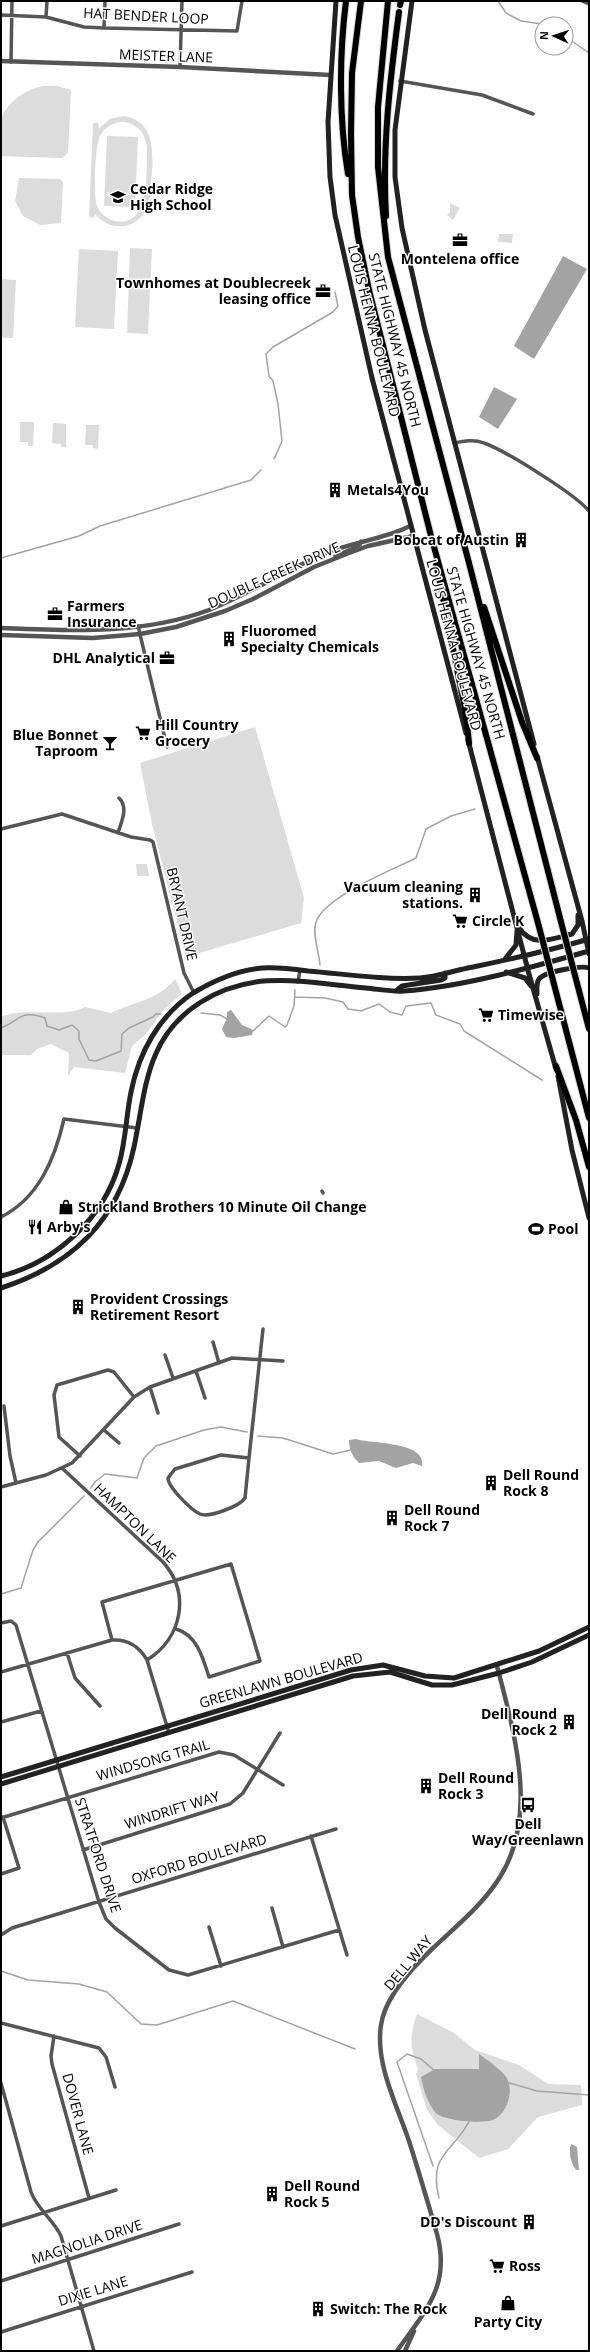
<svg xmlns="http://www.w3.org/2000/svg" width="590" height="2352" font-family="'Open Sans',sans-serif">
<rect width="100%" height="100%" fill="#fff"/>
<path fill="#dcdcdc" fill-rule="evenodd" d="M43 86H57L71 90 68 153 62 158 1 156V118C9 101 24 90 43 86Z
M123 116C163 121 151 170 150 198 146 227 113 236 95 214L94 218 89 217 93 123H98L99 128 110 119ZM119 122C135 121 146 132 147 148 146 169 152 228 115 221 107 219 100 213 97 206 93 195 95 146 100 136 104 128 111 124 119 122Z
M107 136 138 137 135 207 104 206Z
M19 178 60 179 63 182 61 223 40 225 23 216 15 201Z
M450 203 460 208 453 220 447 215 450 212Z
M499 234H513L512 243 498 242Z
M130 248 152 249 148 334 127 333Z
M79 249 118 251 114 329 75 327Z
M1 279 16 280 13 338H1Z
M20 422H34L33 446H28V442H20Z
M53 423 66 424V447H61V444L52 443Z
M86 425H99L98 449 93 448V445H85Z
M255 727 304 898 301 923 186 957 152 824 140 763Z
M136 864H147L149 876H137Z
M175 979 182 994 165 1008 146 1034 132 1046 125 1073 74 1067 68 1076 69 1053 51 1044 37 1049 31 1055H1V1017C25 1006 65 1019 85 1007L111 1013C135 1001 157 1001 175 979Z
M417 2014 454 2033 475 2050 519 2065 548 2084 581 2085 582 2105 538 2117 508 2149 479 2158 438 2125 427 2110 416 2074 418 2069C410 2046 409 2038 417 2014Z"/>
<path fill="#a3a3a3" d="M563 256 587 269 534 359 514 346Z
M494 387 517 399 498 429 479 417Z
M231 1010 242 1025 253 1030 252 1035 234 1038 226 1037 222 1029 227 1018V1012Z
M356 1439C370 1444 427 1441 422 1466L413 1463 396 1468 379 1461 359 1463C352 1456 349 1449 349 1440Z
M479 2054C486 2059 503 2071 507 2078 514 2092 507 2114 493 2120 482 2124 440 2121 434 2111 427 2101 423 2088 421 2077L435 2069H479Z
M571 2144 577 2147 579 2170H576C571 2163 568 2152 571 2144Z"/>
<g fill="none" stroke-linecap="round" stroke-linejoin="round">
<path stroke="#a3a3a3" stroke-width="1.5" d="M498 1 506 13 521 21 542 24
M566 37 589 53
M274 459 282 441 278 404 273 381 269 376 266 354 273 347 333 312 338 306 335 292
M1 558 79 536 100 526 251 480 261 470
M320 965C319 953 312 933 316 922 324 897 392 870 416 858L426 829 451 816 475 809
M295 997 325 998 343 1002 348 1009 361 1011 379 1004 390 1012 402 1015 406 1006 431 1003 436 1015 460 1024 464 1031 542 1080
M201 1013 220 1015 227 1019
M1 1028C20 1021 19 1009 45 1018L47 1026 59 1030 72 1025 79 1031V1039L89 1060 96 1061 121 1051 122 1034 129 1028 153 1017 156 1014H161
M253 1031 269 1016 285 1027 287 1025 294 1006 295 990
M258 1436 283 1438 333 1454 351 1450
M91 1488 95 1482 105 1474 137 1478 144 1458 156 1446 204 1430 221 1427 247 1432
M1 1594 21 1588 33 1550 38 1542 84 1496
M1 1971 28 1980 79 1984 107 1992 141 2024 157 2025 233 2001 355 2049
M506 2082 537 2091 589 2095
M433 2166 397 2062 407 2054 421 2059 435 2071
M439 2198C428 2153 453 2153 470 2120"/>
<g stroke="#dbdbdb" stroke-width="8">
<path id="motorway" d="M346 1C339 56 339 120 348 174
M361 1 352 73 351 134 352 195 358 237 369 290 431 536 538 923
M388 1 378 107V167L388 257 469 563 560 918
M400 5 401 1
M386 216C382 147 390 80 399 12
M436 563 466 714 469 743
M484 607 522 722 537 758
M556 1066 576 1120 589 1167"/>
</g>
<path stroke="#555" stroke-width="3.5" d="M582 1 589 4
M1 15 46 17 84 27 104 28 237 31 242 1
M46 17 47 1
M104 28 105 1
M11 62 12 1
M180 67 182 1
M400 81 482 95 533 114
M454 443C464 441 474 439 484 443 506 451 575 494 589 511
M335 556 360 545 361 541
M138 626 167 747
M1 829 62 814 131 837 150 840 153 842 184 973 194 993
M118 833C121 822 129 808 119 798
M298 982 300 970
M322 1191 323 1193
M1 1217C39 1198 55 1158 64 1119L137 1128
M213 1342 219 1363
M165 1355 173 1378
M196 1371 205 1398
M150 1387 158 1413
M4 1406 10 1456 16 1483
M104 1430 119 1443
M221 1455 249 1458 245 1498C240 1506 209 1518 200 1514 191 1510 168 1487 168 1478L175 1469Z
M80 1456 59 1437 54 1395 57 1385 108 1370 114 1372 134 1397
M249 1458 263 1329
M63 1469 163 1562C191 1594 182 1638 147 1660
M1 1487 46 1475 72 1463 134 1397 150 1387 232 1358 283 1361
M1 1623 11 1621 16 1625 99 1902 106 1919 115 1928 169 1970 188 1975 339 1930
M112 1640 102 1602 231 1564 260 1661 209 1677C203 1658 197 1635 176 1629
M67 1653 75 1678 100 1706
M1 1672 112 1640C128 1639 139 1646 147 1660L169 1733
M1 1722 41 1711
M1 1818 219 1752 234 1755 283 1785
M311 1836 347 1955
M83 1850 230 1804 243 1793 280 1733
M1 1874 19 1868 3 1817
M272 1908 283 1947
M209 1927 221 1966
M1 1935 12 1928 336 1829
M1 2023 99 2048 106 2057 115 2087
M54 2036 51 2056 52 2064 89 2198
M1 2083 31 2192C37 2209 53 2219 61 2236L94 2351
M1 2226 116 2190
M1 2281 179 2224
M1 2332 192 2272"/>
<path stroke="#555" stroke-width="4.5" d="M1 61 180 67 330 75
M1 628C70 631 142 635 209 610 249 594 286 570 326 553 353 542 385 539 410 526
M1 635 93 638 140 634 176 627 225 611 253 599 314 567 349 553 368 546 413 536
M397 2351C425 2311 451 2286 437 2234 428 2203 419 2172 409 2141 397 2105 375 2064 381 2025 385 1997 411 1969 431 1950 455 1927 482 1906 500 1877 539 1815 514 1732 497 1666
M405 2351 414 2331"/>
<path stroke="#222" stroke-width="5" d="M336 1 328 122 330 177 335 215 372 378 466 733
M412 1 395 130V177L402 228 425 330 534 744
M468 740 529 974 556 1069
M537 756 582 921 589 954
M519 928C533 948 551 939 572 934L578 925V915
M505 959 516 945 517 931
M506 972 525 978 531 986
M396 991 402 986 441 980 445 978V973
M537 994C537 990 536 983 539 979 544 972 581 965 589 968
M558 1076 572 1150 589 1218
M1 1276C55 1263 104 1218 119 1164 126 1140 126 1116 131 1092 139 1052 159 1016 193 993 213 981 238 970 262 968 277 967 293 969 308 971 345 974 382 980 420 978 437 977 455 970 473 967 512 959 551 950 589 939
M1 1288C72 1265 118 1221 134 1147 146 1090 145 1037 201 1002 255 968 307 983 366 988 378 989 392 992 404 991 462 987 533 967 589 951
M1 1777 351 1670 383 1665 425 1676 454 1678 539 1651 589 1627
M1 1784 353 1676 390 1672 432 1685H452L499 1673 532 1662 589 1635"/>
<use href="#motorway" stroke="#000" stroke-width="6"/>
<g stroke="#dbdbdb" stroke-width="8" stroke-linecap="butt">
<path id="motorway-bridge" d="M560 918 589 1029
M538 923 589 1118"/>
</g>
<use href="#motorway-bridge" stroke="#000" stroke-width="6"/>
</g>
<defs>
<g id="school-bare" transform="scale(1.2)"><path d="M0-5L7-2L0 1L-7-2ZM-4 1L0 2.5L4 1V4Q0 6-4 4Z" fill="#000" stroke="#fff" stroke-width="2.5" paint-order="stroke"/></g>
<g id="office-bare" transform="scale(1.2)"><path d="M-6-3h4V-5.5h4V-3h4V5H-6ZM-1-4.5V-3h2v-1.5ZM-6 0V1H6V0Z" fill="#000" stroke="#fff" stroke-width="2.5" paint-order="stroke"/></g>
<g id="building-bare" transform="scale(1.2)"><path d="M-4-6H4V6H1V3H-1V6H-4ZM-2.5-4.3h1.7v1.8h-1.7ZM.8-4.3h1.7v1.8H.8ZM-2.5-1h1.7V.8h-1.7ZM.8-1h1.7V.8H.8Z" fill="#000" stroke="#fff" stroke-width="2.5" paint-order="stroke"/></g>
<g id="supermarket-bare" transform="scale(1.2)"><path d="M-6-5.5h2.5l.6 2H6L4.5 2H-2.5L-4.4-4H-6ZM-1.5 3.2a1.3 1.3 0 1 0 .1 0ZM3 3.2a1.3 1.3 0 1 0 .1 0Z" fill="#000" stroke="#fff" stroke-width="2.5" paint-order="stroke"/></g>
<g id="bar-bare" transform="scale(1.2)"><path d="M-6-5H6L.8 .8V4.5H3.5V6h-7V4.5H-.8V.8Z" fill="#000" stroke="#fff" stroke-width="2.5" paint-order="stroke"/></g>
<g id="shop-bare" transform="scale(1.2)"><path d="M-5-2.5h2.3a2.7 3.5 0 0 1 5.4 0H5L5.5 6h-11ZM-1.5-2.5h3a1.5 2.3 0 0 0-3 0Z" fill="#000" stroke="#fff" stroke-width="2.5" paint-order="stroke"/></g>
<g id="restaurant-bare" transform="scale(1.2)"><path d="M-5-6h1v4h1v-4h1v4h1v-4h1v5L-1.5 .5V6h-2V.5L-5-1ZM5-6V6H3V1.5H1.5Q1.5-4 5-6Z" fill="#000" stroke="#fff" stroke-width="2.5" paint-order="stroke"/></g>
<g id="stadium-bare" transform="scale(1.2)"><path d="M0-5a6.5 5 0 1 0 0 10a6.5 5 0 1 0 0-10ZM-3.5-1.8h7v3.6h-7Z" fill="#000" stroke="#fff" stroke-width="2.5" paint-order="stroke"/></g>
<g id="bus-bare" transform="scale(1.2)"><path d="M-5-6H5V4H4V6H2V4H-2V6H-4V4H-5ZM-3.5-4V0h7V-4ZM-3.5 1.2v1.5H-2V1.2ZM2 1.2v1.5H3.5V1.2Z" fill="#000" stroke="#fff" stroke-width="2.5" paint-order="stroke"/></g>
</defs>
<g fill-rule="evenodd">
<use href="#school-bare" x="118" y="197"/>
<use href="#office-bare" x="460" y="240"/>
<use href="#office-bare" x="323" y="291"/>
<use href="#building-bare" x="335" y="490"/>
<use href="#building-bare" x="521" y="540"/>
<use href="#office-bare" x="55" y="614"/>
<use href="#building-bare" x="229" y="639"/>
<use href="#office-bare" x="167" y="658"/>
<use href="#supermarket-bare" x="143" y="733"/>
<use href="#bar-bare" x="110" y="743"/>
<use href="#building-bare" x="475" y="895"/>
<use href="#supermarket-bare" x="460" y="921"/>
<use href="#supermarket-bare" x="486" y="1015"/>
<use href="#shop-bare" x="66" y="1207"/>
<use href="#restaurant-bare" x="35" y="1227"/>
<use href="#stadium-bare" x="536" y="1229"/>
<use href="#building-bare" x="78" y="1307"/>
<use href="#building-bare" x="491" y="1483"/>
<use href="#building-bare" x="392" y="1518"/>
<use href="#building-bare" x="569" y="1722"/>
<use href="#building-bare" x="426" y="1786"/>
<use href="#bus-bare" x="528" y="1805"/>
<use href="#building-bare" x="272" y="2194"/>
<use href="#building-bare" x="529" y="2222"/>
<use href="#supermarket-bare" x="497" y="2266"/>
<use href="#shop-bare" x="508" y="2303"/>
<use href="#building-bare" x="318" y="2309"/>
</g>
<g text-anchor="middle" stroke-width="3" stroke-linejoin="round" paint-order="stroke">
<g font-size="14" fill="#000" stroke="#fff">
<text transform="translate(146 16) rotate(3)" y="5">HAT BENDER LOOP</text>
<text transform="translate(166 56) rotate(2)" y="5">MEISTER LANE</text>
<text transform="translate(374 331) rotate(76)" y="5">LOUIS HENNA BOULEVARD</text>
<text transform="translate(395 340) rotate(76)" y="5">STATE HIGHWAY 45 NORTH</text>
<text transform="translate(274 575) rotate(-24)" y="5">DOUBLE CREEK DRIVE</text>
<text transform="translate(454 645) rotate(75)" y="5">LOUIS HENNA BOULEVARD</text>
<text transform="translate(476 653) rotate(74)" y="5">STATE HIGHWAY 45 NORTH</text>
<text transform="translate(182 914) rotate(77)" y="5">BRYANT DRIVE</text>
<text transform="translate(135 1523) rotate(44)" y="5">HAMPTON LANE</text>
<text transform="translate(281 1680) rotate(-16)" y="5">GREENLAWN BOULEVARD</text>
<text transform="translate(153 1760) rotate(-16)" y="5">WINDSONG TRAIL</text>
<text transform="translate(172 1810) rotate(-17)" y="5">WINDRIFT WAY</text>
<text transform="translate(98 1855) rotate(72)" y="5">STRATFORD DRIVE</text>
<text transform="translate(199 1859) rotate(-17)" y="5">OXFORD BOULEVARD</text>
<text transform="translate(408 1963) rotate(-50)" y="5">DELL WAY</text>
<text transform="translate(78 2114) rotate(75)" y="5">DOVER LANE</text>
<text transform="translate(87 2242) rotate(-18)" y="5">MAGNOLIA DRIVE</text>
<text transform="translate(93 2291) rotate(-17)" y="5">DIXIE LANE</text>
</g>
<g font-size="14" font-weight="bold" fill="#000" stroke="#fff" text-anchor="start">
<text x="130" y="194">Cedar Ridge<tspan x="130" dy="16">High School</tspan></text>
<text x="460" y="264" text-anchor="middle">Montelena office</text>
<text x="311" y="288" text-anchor="end">Townhomes at Doublecreek<tspan x="311" dy="16">leasing office</tspan></text>
<text x="347" y="495">Metals4You</text>
<text x="509" y="545" text-anchor="end">Bobcat of Austin</text>
<text x="67" y="611">Farmers<tspan x="67" dy="16">Insurance</tspan></text>
<text x="241" y="636">Fluoromed<tspan x="241" dy="16">Specialty Chemicals</tspan></text>
<text x="155" y="663" text-anchor="end">DHL Analytical</text>
<text x="155" y="730">Hill Country<tspan x="155" dy="16">Grocery</tspan></text>
<text x="98" y="740" text-anchor="end">Blue Bonnet<tspan x="98" dy="16">Taproom</tspan></text>
<text x="463" y="892" text-anchor="end">Vacuum cleaning<tspan x="463" dy="16">stations.</tspan></text>
<text x="472" y="926">Circle K</text>
<text x="498" y="1020">Timewise</text>
<text x="78" y="1212">Strickland Brothers 10 Minute Oil Change</text>
<text x="47" y="1232">Arby's</text>
<text x="548" y="1234">Pool</text>
<text x="90" y="1304">Provident Crossings<tspan x="90" dy="16">Retirement Resort</tspan></text>
<text x="503" y="1480">Dell Round<tspan x="503" dy="16">Rock 8</tspan></text>
<text x="404" y="1515">Dell Round<tspan x="404" dy="16">Rock 7</tspan></text>
<text x="557" y="1719" text-anchor="end">Dell Round<tspan x="557" dy="16">Rock 2</tspan></text>
<text x="438" y="1783">Dell Round<tspan x="438" dy="16">Rock 3</tspan></text>
<text x="528" y="1829" text-anchor="middle">Dell<tspan x="528" dy="16">Way/Greenlawn</tspan></text>
<text x="284" y="2191">Dell Round<tspan x="284" dy="16">Rock 5</tspan></text>
<text x="517" y="2227" text-anchor="end">DD's Discount</text>
<text x="509" y="2271">Ross</text>
<text x="330" y="2314">Switch: The Rock</text>
<text x="508" y="2327" text-anchor="middle">Party City</text>
</g>
</g>
<rect width="590" height="2352" fill="none" stroke="#000000" stroke-width="4"/>
<g transform="translate(554 36) rotate(273)"><circle r="19" fill="#ffffff" stroke="#999999"/>
<path d="M0-3L7 15L0 10L-7 15Z" fill="#000000"/>
<text y="-6" font-size="11" font-weight="bold" text-anchor="middle" fill="#000000">N</text>
</g>
</svg>
